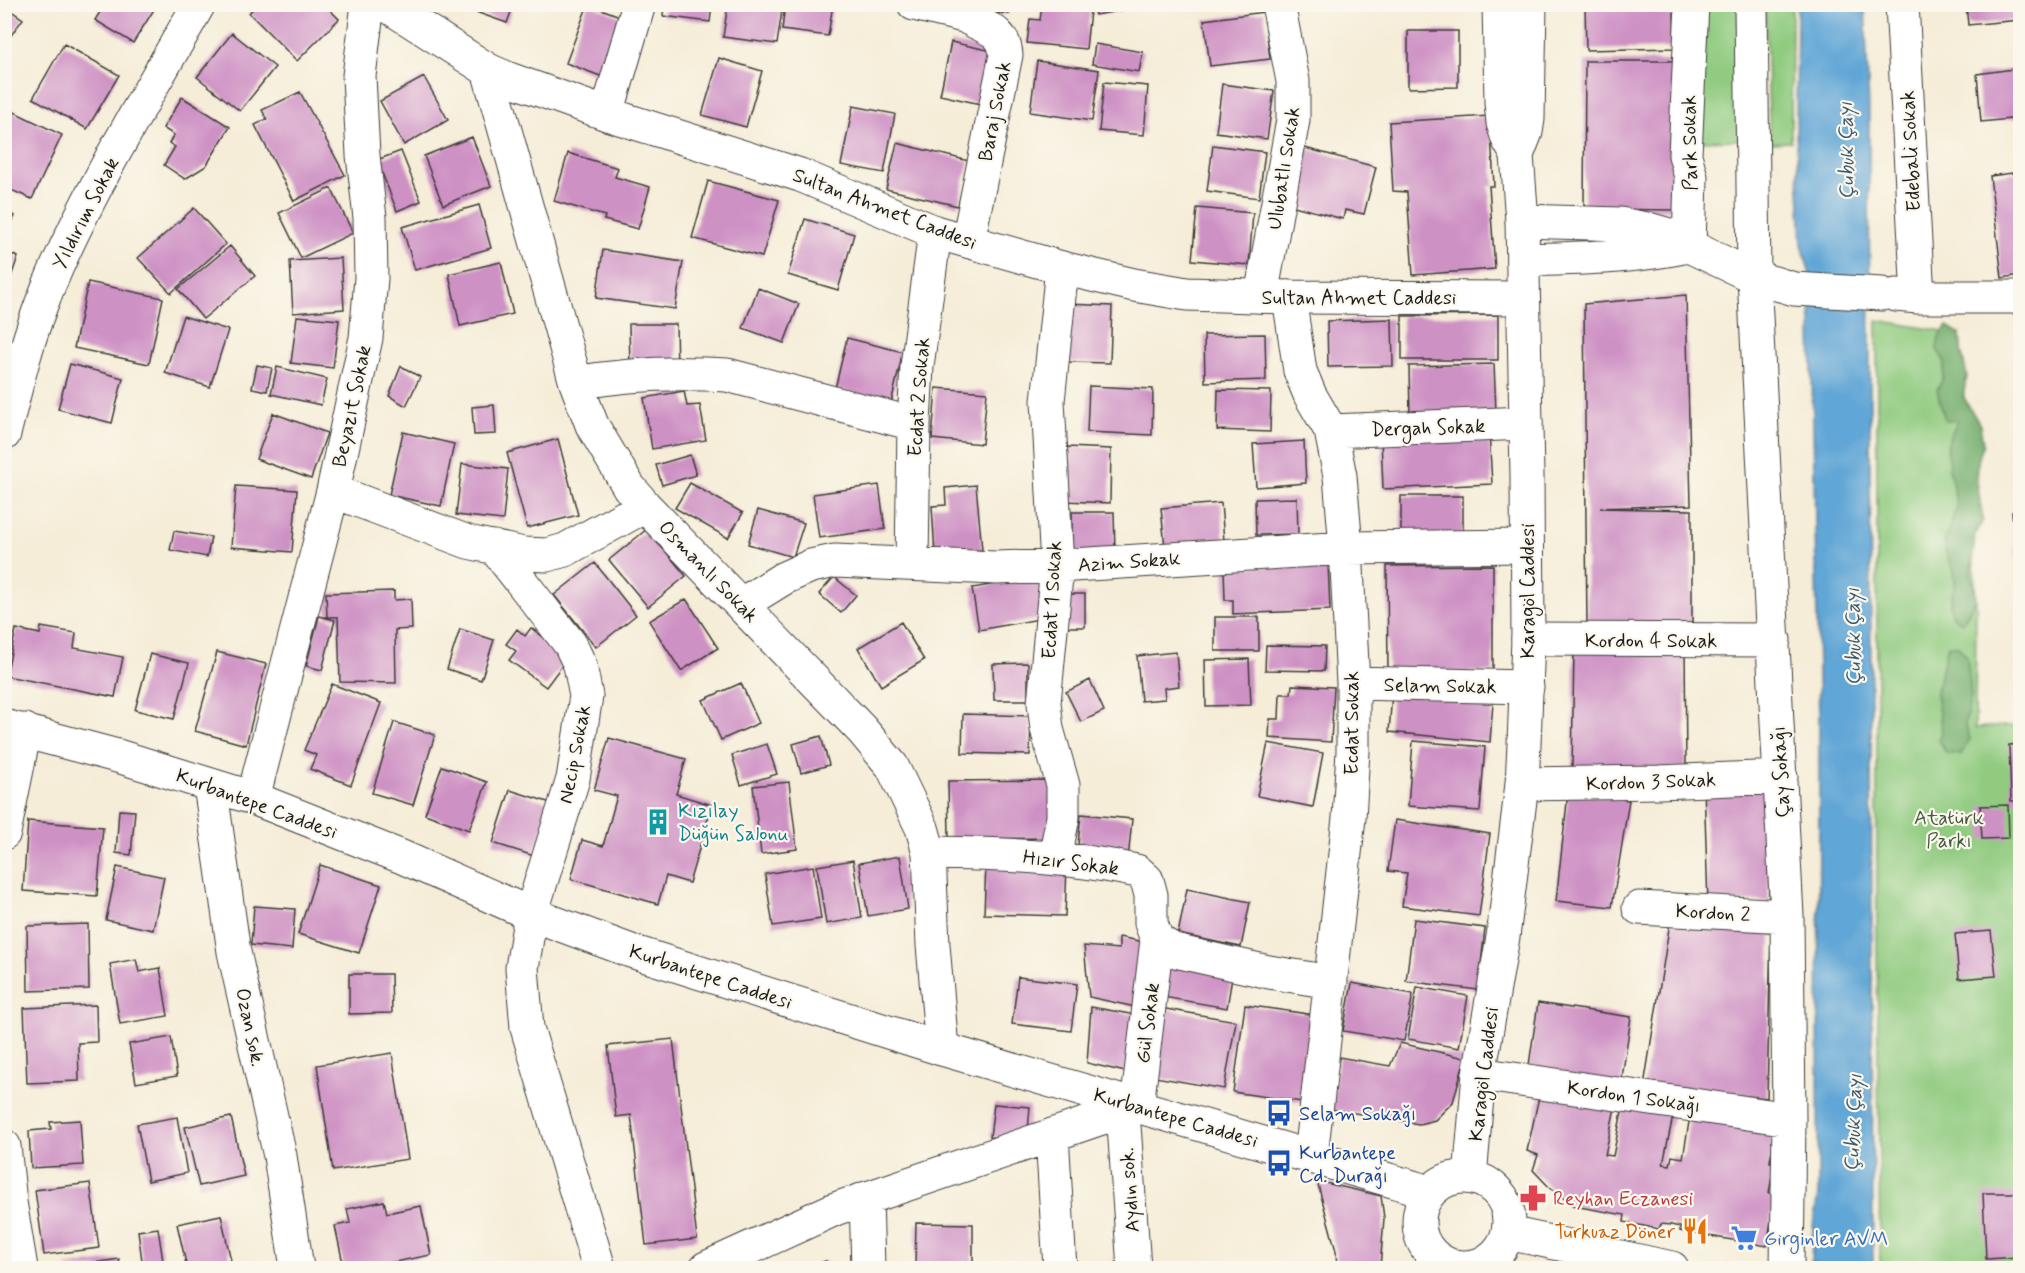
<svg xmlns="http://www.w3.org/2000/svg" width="2025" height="1273" font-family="Mynerve,sans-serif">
<rect width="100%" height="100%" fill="#fbf7ec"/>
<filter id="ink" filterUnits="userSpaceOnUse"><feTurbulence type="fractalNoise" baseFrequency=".0167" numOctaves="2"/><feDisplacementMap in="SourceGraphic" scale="12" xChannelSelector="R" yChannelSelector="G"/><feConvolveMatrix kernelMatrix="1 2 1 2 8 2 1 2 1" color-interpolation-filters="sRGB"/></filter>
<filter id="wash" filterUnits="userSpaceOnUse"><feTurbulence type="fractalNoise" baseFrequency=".008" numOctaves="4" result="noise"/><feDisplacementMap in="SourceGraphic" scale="24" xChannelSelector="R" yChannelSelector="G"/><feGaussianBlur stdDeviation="1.35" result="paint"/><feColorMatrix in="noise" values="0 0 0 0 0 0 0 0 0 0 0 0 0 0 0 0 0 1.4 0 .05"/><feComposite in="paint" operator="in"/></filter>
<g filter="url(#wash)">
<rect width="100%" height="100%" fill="#f5edd8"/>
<path fill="#90cb80" stroke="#56744e" stroke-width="1.5" d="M1699 5H1738L1741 140 1694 141Z
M1765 5H1792L1791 142 1770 143Z
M1877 320 1960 334 1976 599 1975 728 2020 725V1268L1880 1266 1877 929Z"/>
<path fill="#74af6e" stroke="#486645" stroke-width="1.5" d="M1947 326 1960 334 1961 350 1967 376 1963 396 1980 425 1983 444 1978 462 1977 482 1983 520 1975 536 1971 574 1976 599 1962 623 1951 614 1950 605 1955 583 1954 571 1945 550V539L1957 507 1949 468 1947 443 1958 420 1945 421 1937 390 1943 378 1945 362 1937 349 1939 336Z
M1948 645 1958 646 1967 656 1971 696 1965 724 1970 739 1961 755 1946 753 1939 740 1942 733 1936 693Z"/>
<path fill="#61a6d6" stroke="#3e6179" stroke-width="1.5" d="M1797 5H1865L1869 108 1873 1265 1830 1266 1811 1262 1813 1226 1818 1194 1819 723 1810 275 1802 244 1796 134Z"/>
<g id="blocks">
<path fill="#ce91c4" d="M105 4H150L155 8 133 43 95 20Z
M257 4H324L339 19 297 61 249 13Z
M453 4H514L507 23Z
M588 4 625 18 603 77 566 63Z
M664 4H712L710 22 663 16Z
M728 4H783L777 44 723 37Z
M785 4H833L828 36 782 30Z
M982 4H1010L1009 14 982 12Z
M1093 4H1149V6L1095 15Z
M1585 4H1684V11L1674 12 1675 48 1586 50Z
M1966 4H2020V20L1968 25Z
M4 6 23 19 4 45Z
M1042 6 1090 11 1086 49 1027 43 1030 19 1040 20Z
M1264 12 1270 59 1210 66 1204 20Z
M1408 31H1458V87L1408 88Z
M232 33 275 67 240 111 197 77Z
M951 42 997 52 985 105 940 95Z
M64 44 119 75 87 129 33 98Z
M1095 44 1143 52 1139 72 1092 64Z
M719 58 762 71 746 127 702 115Z
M1037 61 1099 70 1092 121 1030 112Z
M1585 61H1676L1675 210 1584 209Z
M2020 68V118L1981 122 1977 74Z
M424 77 448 120 404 145 380 101Z
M1104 82 1148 86 1144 135 1099 131Z
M1222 84 1274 91 1267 139 1216 132Z
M300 92 345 175 294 201 255 125 267 119 262 110Z
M182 97 230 127 206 166 185 179 164 165 175 147 169 143 174 135 163 128Z
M853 106 895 114 884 173 841 165Z
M4 107 62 135 32 199 4 187Z
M1490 116 1494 186H1489L1495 269 1413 275 1407 192 1393 191 1389 122Z
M472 137 491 186 443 205 424 156Z
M897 143 969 161 958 206 886 189Z
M1213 145 1265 152 1259 198 1207 191Z
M1305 148 1376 167 1364 214 1345 210 1343 219 1290 205Z
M401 151 421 201 397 211 377 160Z
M568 153 618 168 615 177 650 187 638 229 604 220 605 216 554 201Z
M2020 172V275L2002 278 1990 176Z
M708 181 779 200 762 257 692 238Z
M331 188 353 233 301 258 279 213Z
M479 205 491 248 415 270 402 227Z
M194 208 226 244 171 293 138 258Z
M1197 208 1253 213 1249 265 1192 260Z
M4 211 15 216 4 238Z
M805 219 854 234 838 290 788 275Z
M230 246 255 276 203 319 178 289Z
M603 250 683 262 675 309 596 298Z
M4 251 18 257 5 294H4Z
M341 258 344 309 293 313 290 261Z
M501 262 513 314 460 326 449 274Z
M88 282 163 298 149 364 74 348Z
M758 288 799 304 784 343 743 328Z
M1686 295 1691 505 1600 508 1692 510V631L1587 630 1584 304Z
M1069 304 1112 306 1110 363 1067 362Z
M1498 315V360H1402V316Z
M183 316 228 330 210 387 165 373Z
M297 316 339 320 333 368 291 363Z
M1392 319 1393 366 1328 367 1327 321Z
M629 324H676L677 369H630Z
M1265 334 1266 380 1205 382 1204 335Z
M847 338 903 352 891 403 835 389Z
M70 364 123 378 112 423 58 409Z
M1494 364 1496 413 1410 415 1409 366Z
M257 365 272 368 267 391 252 388Z
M401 366 420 377 406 406 389 396Z
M277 367 327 379 321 405 271 394Z
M1089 386 1153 389 1152 435 1087 432Z
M936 388 987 392 982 444 932 439Z
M1218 390 1271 391 1270 432 1217 430Z
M684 391 687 406 700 405 706 440 652 449 644 398Z
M494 405 496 434 474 435 472 407Z
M273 413 327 433 311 479 256 459Z
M1489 431 1492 484 1383 489 1381 437Z
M403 432 454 444 441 506 389 495Z
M558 439 578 515 527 528 507 453Z
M1304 441 1306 483 1256 487 1253 444Z
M1067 447 1111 449 1110 503 1065 501Z
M690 455 696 475 662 485 656 465Z
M462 464 508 469 503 520 456 515Z
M690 483 743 513 728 538 675 508Z
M879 485 885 529 819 538 813 494Z
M976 485 982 550 935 554 932 506 946 505 945 488Z
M236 486 297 490 292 552 231 547Z
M1401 496H1463V535H1401Z
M1297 498 1298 534 1256 535 1255 499Z
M1221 503 1224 541 1165 547 1161 508Z
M758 510 804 523 793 557 748 544Z
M2020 511V589H2019L2012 512Z
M1072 512H1114L1115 552H1072Z
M647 529 686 576 648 607 609 560Z
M174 531 211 537 207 557 170 550Z
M595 563 636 615 596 647 554 595Z
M1328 564 1330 610 1233 614V600H1225L1224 568Z
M1493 565V672L1388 673 1387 566Z
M834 577 856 595 841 613 819 594Z
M1038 577 1045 618 979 630 972 588Z
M394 591V600L411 599 412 629 395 630 396 683 340 682 338 617H327L326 593Z
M1066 594H1085V627H1066Z
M686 599 718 648 681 671 649 621Z
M319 616 335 620 322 670 306 666Z
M1215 617H1259V651H1215Z
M901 622 924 660 881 686 858 648Z
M41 627 76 633 74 648 123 657 115 697 6 676 16 629 40 634Z
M531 628 569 656 546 687 509 660 516 651 506 644 517 629 525 636Z
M460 629 494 640 481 680 447 669Z
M1266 645 1325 646 1324 671 1265 670Z
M1685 647 1686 768 1572 770 1574 650Z
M217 652 266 664 246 745 195 731Z
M1176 652 1179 686 1164 688 1165 699 1141 701 1137 656Z
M150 654 189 663 174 719 135 710Z
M1249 659 1251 705 1206 706 1205 660Z
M1028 663V700H994L993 664Z
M1090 680 1104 711 1081 722 1066 692Z
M741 683 759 723 721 740 703 700Z
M332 684 381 703 351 785 310 769 316 755 304 750Z
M1292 685 1334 687 1331 742 1269 738 1270 719H1279L1280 694H1291Z
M1392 693 1493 703 1490 742 1389 732Z
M963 714 1031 716 1030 755 962 753Z
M394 722 435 735 413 805 372 793Z
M821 736 829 765 801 773 793 744Z
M609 738 686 759 676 794 712 805 689 883 666 876 658 904 571 879 582 840 603 846 617 796 594 790Z
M1413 741 1485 747 1480 811 1408 806Z
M1268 743 1323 753 1313 807 1257 796Z
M767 744 777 774 741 785 732 755Z
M2020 744V801H2011L2009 745Z
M442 766 487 782 469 830 425 814Z
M1053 780V838L949 839 948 781Z
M789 782 797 849 761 854 753 786Z
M1766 784 1769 901 1708 903 1704 785Z
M510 790 551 803 534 856 493 843Z
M1568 793 1629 800 1612 907 1556 901Z
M2008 805 2009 838 1982 839 1980 806Z
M119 810 135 811 131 855 116 853Z
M1081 814 1132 819 1128 860 1077 855Z
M1395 820 1490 834 1479 916 1402 906 1407 873 1388 871Z
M28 821 103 827 97 896 23 891Z
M900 856 908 909 868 916 859 863Z
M853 860 862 918 826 924 817 866Z
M986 864 1067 867 1065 916 984 914Z
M320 865 381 885 359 953 298 934Z
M813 866 821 919 773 926 765 874Z
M117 867 164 877 153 930 106 920Z
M1187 889 1250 902 1241 947 1178 934Z
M254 906 295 909 292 949 251 945Z
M1414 919 1485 928 1478 990 1406 981Z
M1670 922 1771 932 1767 1098 1644 1086Z
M88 924 89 989 28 991 27 926Z
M1991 931 1996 976 1959 979 1955 934Z
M1119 937 1149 943 1140 1008 1089 997 1084 946 1119 949Z
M136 959 139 972 160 968 168 1016 120 1024 110 964Z
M1162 961 1233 971 1227 1008 1157 996Z
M349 974H391L392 1013 349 1014Z
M1018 977 1077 984 1071 1031 1012 1024Z
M1352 983 1413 994 1404 1041 1343 1031Z
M1417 987 1468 996 1459 1048 1408 1039Z
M1538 1003 1631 1017 1621 1085 1528 1072Z
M96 1005 97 1042 78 1043 79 1081 27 1083 24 1008Z
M1245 1005 1315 1015 1302 1102 1233 1092Z
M1091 1007 1142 1016 1134 1074 1087 1063Z
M1160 1008 1236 1021 1224 1089 1149 1076Z
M171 1037 177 1076 136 1083 129 1044Z
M673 1039 697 1239 646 1245 631 1115 616 1117 608 1046Z
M1400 1043 1465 1058 1453 1102 1435 1120 1419 1124 1331 1109 1339 1057 1390 1066Z
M392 1053 408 1159 333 1171 317 1065Z
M1540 1092 1616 1103 1605 1155 1613 1156 1623 1106 1673 1116 1663 1164 1670 1165 1672 1156 1683 1158 1690 1116 1775 1130 1770 1162 1774 1163 1769 1193 1775 1194 1767 1246 1680 1231V1227L1671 1225 1661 1224 1659 1229 1624 1222 1625 1215 1574 1206 1550 1188 1533 1170 1538 1155 1527 1151Z
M994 1104 1030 1107 1027 1141 990 1137Z
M177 1117 187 1173 148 1181 137 1124Z
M231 1117 244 1176 199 1186 185 1127Z
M80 1120 83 1165 31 1168 29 1131 51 1129 50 1122Z
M1317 1181 1381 1196 1384 1218 1380 1268H1337L1336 1251Z
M90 1183 99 1248 44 1255 35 1190Z
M1983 1193H2020V1257L1986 1259Z
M384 1201 387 1213 421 1206 431 1255 364 1268H344L335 1226 350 1223 347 1209Z
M221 1215 231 1261 187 1268 177 1224Z
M916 1223 973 1224V1268H915Z
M158 1228 164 1268H143L138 1231Z
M119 1259 120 1268H66V1267Z
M826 1261 829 1268H803Z"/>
</g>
</g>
<g filter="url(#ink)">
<use href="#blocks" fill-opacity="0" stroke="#3d3b38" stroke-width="1.5"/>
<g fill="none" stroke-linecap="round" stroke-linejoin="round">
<g stroke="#3d3b38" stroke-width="35">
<path id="minor" d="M914 4 968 17
M956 4C965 29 1004 20 1006 55L968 241
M1751 4 1754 277 1787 916 1789 1119 1787 1268
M1902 4 1918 297
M488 70 576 383 592 425 629 487 645 506 862 730 892 766 922 828 929 853 933 945 942 1049
M607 114 639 4
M1689 246 1691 177 1685 155 1692 4
M1896 295 1918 297H2020
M1261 296 1293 120V81L1278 4
M1289 297 1300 371 1310 395 1331 431 1340 476 1346 548 1353 683V751L1349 818 1311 1156
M576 383C626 374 676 372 727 375L914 424
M1331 431 1526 423
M4 434C16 386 28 336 47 290 88 191 146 98 199 4
M333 491 468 542 524 554 547 555 565 550 645 506
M494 547 570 644 580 665 586 696 573 779 531 914 522 968 527 1028 599 1268
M912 563 914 424 917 366 935 232
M742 604 784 578 811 566 835 561 996 568 1057 566 1346 548 1527 546
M1528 639 1774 640
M1353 683 1527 687
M1522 784 1659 782 1781 777
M210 785 234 952 280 1156 297 1268
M253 798 333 491 366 338 371 278 370 218 363 155 359 76 368 4
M4 833 25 730
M929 853C999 854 1068 856 1137 871L1147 880 1151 895V923L1157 940 1175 951 1269 972 1331 982
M1055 857 1063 817V785L1047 729 1044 703 1057 566 1048 401 1062 268
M1639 908 1787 916
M1479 1074 1789 1119
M1123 1111 1134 1268
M1052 1135 1060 1268
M4 1146 10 1202 21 1268
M866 1198 868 1268
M706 1268 835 1209 1137 1106 1157 940"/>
</g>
<g stroke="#3d3b38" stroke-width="35">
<path id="tertiary" d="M385 4 488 70 509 79 607 114 800 175 935 232 1062 268 1134 285 1187 294 1289 297 1523 298
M1522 221 1620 224 1652 230 1673 236 1689 246 1754 277 1794 289 1882 294
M1523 260C1579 258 1634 258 1689 246"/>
</g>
<g stroke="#3d3b38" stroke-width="35">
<path id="secondary" d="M1499 4 1501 102 1503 123 1508 139 1517 155
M4 726 121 757 253 798 402 857 531 914 631 951 942 1049 1430 1192
M1470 1177 1479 1074 1503 937 1522 784 1524 744 1528 639 1527 476 1522 221 1517 155 1526 132 1528 119 1530 4
M1419 1222a45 45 0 1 1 90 0a45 45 0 1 1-90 0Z
M1508 1233 1672 1268"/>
</g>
<use href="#minor" stroke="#fff" stroke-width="33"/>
<use href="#tertiary" stroke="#fff" stroke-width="33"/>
<use href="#secondary" stroke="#fff" stroke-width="33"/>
</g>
</g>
<defs>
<g id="building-bare" transform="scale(2.07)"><path d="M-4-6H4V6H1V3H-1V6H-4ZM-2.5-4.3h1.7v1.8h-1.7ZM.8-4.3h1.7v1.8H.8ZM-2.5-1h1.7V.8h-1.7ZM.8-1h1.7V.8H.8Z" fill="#0f9aa8" stroke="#fbf7ec" stroke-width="2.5" paint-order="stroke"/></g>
<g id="bus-bare" transform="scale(2.07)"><path d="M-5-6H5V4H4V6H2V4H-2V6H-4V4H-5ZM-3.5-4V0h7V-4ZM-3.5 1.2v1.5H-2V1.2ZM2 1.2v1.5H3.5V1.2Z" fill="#1a4fb4" stroke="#fbf7ec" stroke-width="2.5" paint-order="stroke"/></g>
<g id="pharmacy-bare" transform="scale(2.07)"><path d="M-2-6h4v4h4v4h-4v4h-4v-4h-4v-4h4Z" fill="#e0444e" stroke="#fbf7ec" stroke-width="2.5" paint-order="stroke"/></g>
<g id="restaurant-bare" transform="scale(2.07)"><path d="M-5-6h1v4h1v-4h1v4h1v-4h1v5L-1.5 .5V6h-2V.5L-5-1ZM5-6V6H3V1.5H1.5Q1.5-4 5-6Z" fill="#e8710a" stroke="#fbf7ec" stroke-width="2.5" paint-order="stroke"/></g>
<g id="supermarket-bare" transform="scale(2.07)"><path d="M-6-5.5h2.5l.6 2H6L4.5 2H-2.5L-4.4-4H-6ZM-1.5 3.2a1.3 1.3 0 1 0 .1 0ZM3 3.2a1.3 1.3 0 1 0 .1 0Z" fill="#3f7fe0" stroke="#fbf7ec" stroke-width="2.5" paint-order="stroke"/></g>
</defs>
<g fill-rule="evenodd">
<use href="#building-bare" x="658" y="822"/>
<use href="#bus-bare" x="1279" y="1113"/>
<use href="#bus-bare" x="1279" y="1163"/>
<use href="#pharmacy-bare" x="1533" y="1198"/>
<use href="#restaurant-bare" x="1695" y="1231"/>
<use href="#supermarket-bare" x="1744" y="1238"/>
</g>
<g text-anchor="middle" stroke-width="4.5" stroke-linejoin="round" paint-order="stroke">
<g font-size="20" fill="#1c1c1c" stroke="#fbf7ec">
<text transform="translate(994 111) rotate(-79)" y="7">Baraj Sokak</text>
<text transform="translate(1689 143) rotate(-91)" y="7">Park Sokak</text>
<text transform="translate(1910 151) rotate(-93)" y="7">Edebali Sokak</text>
<text transform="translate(1283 168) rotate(-81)" y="7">Ulubatlı Sokak</text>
<text transform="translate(885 208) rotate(21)" y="7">Sultan Ahmet Caddesi</text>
<text transform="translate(85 213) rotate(-63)" y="7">Yıldırım Sokak</text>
<text x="1359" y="304">Sultan Ahmet Caddesi</text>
<text transform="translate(918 397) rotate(-86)" y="7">Ecdat 2 Sokak</text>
<text transform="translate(351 406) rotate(-78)" y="7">Beyazıt Sokak</text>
<text transform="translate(1428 427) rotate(-2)" y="7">Dergah Sokak</text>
<text transform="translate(1129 561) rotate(-4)" y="7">Azim Sokak</text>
<text transform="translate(709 571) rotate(46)" y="7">Osmanlı Sokak</text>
<text transform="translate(1527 591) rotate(-90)" y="7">Karagöl Caddesi</text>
<text transform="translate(1051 600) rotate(-87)" y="7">Ecdat 1 Sokak</text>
<text x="1651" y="647">Kordon 4 Sokak</text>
<text transform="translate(1440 685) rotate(1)" y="7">Selam Sokak</text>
<text transform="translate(1351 723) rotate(-90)" y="7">Ecdat Sokak</text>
<text transform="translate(574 754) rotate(-79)" y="7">Necip Sokak</text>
<text transform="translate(1780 772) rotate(-93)" y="7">Çay Sokağı</text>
<text transform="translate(1651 781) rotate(-2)" y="7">Kordon 3 Sokak</text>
<text transform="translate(257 803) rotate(20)" y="7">Kurbantepe Caddesi</text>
<text transform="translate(1071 862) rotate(7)" y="7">Hızır Sokak</text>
<text transform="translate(1713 912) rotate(3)" y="7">Kordon 2</text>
<text transform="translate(711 976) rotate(18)" y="7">Kurbantepe Caddesi</text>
<text transform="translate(1147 1023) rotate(-83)" y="7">Gül Sokak</text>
<text transform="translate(251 1027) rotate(78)" y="7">Ozan sok.</text>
<text transform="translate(1483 1074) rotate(-83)" y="7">Karagöl Caddesi</text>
<text transform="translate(1634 1096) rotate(8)" y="7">Kordon 1 Sokağı</text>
<text transform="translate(1176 1117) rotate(16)" y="7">Kurbantepe Caddesi</text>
<text transform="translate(1129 1190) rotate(-94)" y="7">Aydın sok.</text>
</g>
<g font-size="20" fill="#0d838f" stroke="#fbf7ec" text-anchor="start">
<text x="678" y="817">Kızılay<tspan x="678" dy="23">Düğün Salonu</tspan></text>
</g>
<g font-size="20" fill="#45593f" stroke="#fbf7ec">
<text x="1949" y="824">Atatürk<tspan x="1949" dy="23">Parkı</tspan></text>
</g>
<g font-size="20" fill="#164399" stroke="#fbf7ec" text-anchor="start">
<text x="1299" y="1120">Selam Sokağı</text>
<text x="1299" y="1159">Kurbantepe<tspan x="1299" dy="23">Cd. Durağı</tspan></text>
</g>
<g font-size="20" fill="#be3a42" stroke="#fbf7ec" text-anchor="start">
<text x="1553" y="1205">Reyhan Eczanesi</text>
</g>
<g font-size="20" fill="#c56008" stroke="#fbf7ec" text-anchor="end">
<text x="1675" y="1238">Turkuaz Döner</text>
</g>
<g font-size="20" fill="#366cbe" stroke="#fbf7ec" text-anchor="start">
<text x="1764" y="1245">Girginler AVM</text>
</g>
<g font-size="21" font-style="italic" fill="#3b5a70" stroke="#fbf7ec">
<text transform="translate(1846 151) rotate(-91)" y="7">Çubuk Çayı</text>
<text transform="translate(1853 637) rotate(-91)" y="7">Çubuk Çayı</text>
<text transform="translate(1853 1123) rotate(-88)" y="7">Çubuk Çayı</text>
</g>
</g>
<rect width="2025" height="1273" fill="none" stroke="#fbf7ec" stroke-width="24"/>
</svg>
